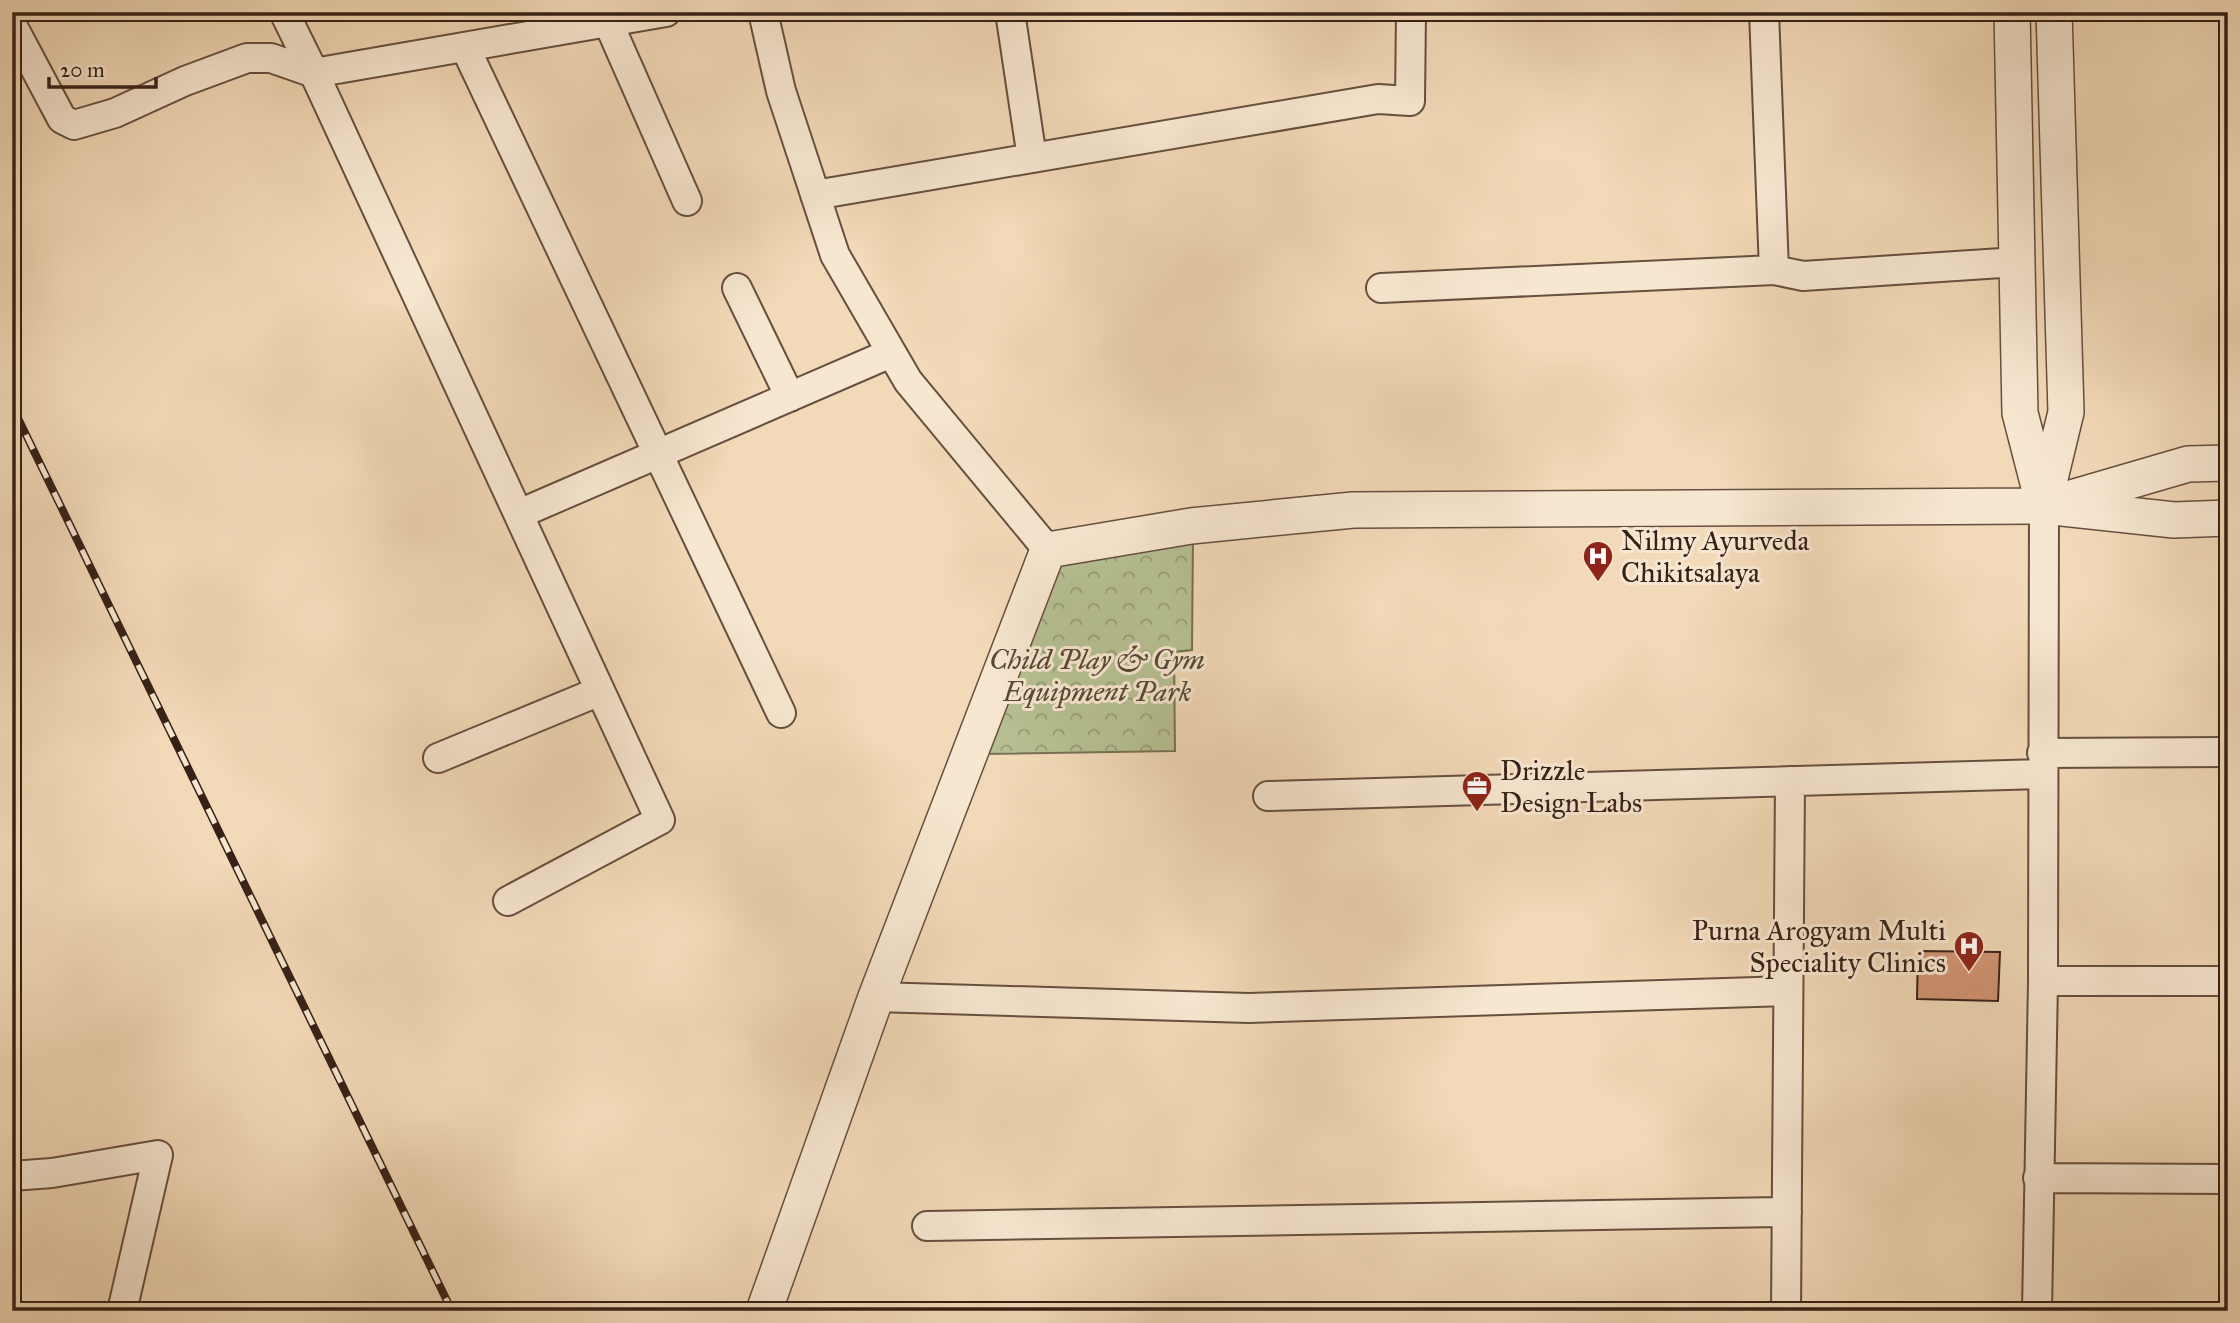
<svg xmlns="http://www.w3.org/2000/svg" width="2240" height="1323" font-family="'IM FELL Great Primer',serif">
<defs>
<pattern id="park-crowns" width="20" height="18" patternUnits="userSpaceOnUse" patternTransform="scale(1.75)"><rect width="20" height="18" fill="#b6c092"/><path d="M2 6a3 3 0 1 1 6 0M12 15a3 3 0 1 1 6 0" fill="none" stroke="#959c76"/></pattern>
</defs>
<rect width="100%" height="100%" fill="#f2d9b7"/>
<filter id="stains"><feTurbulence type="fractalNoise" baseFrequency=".00286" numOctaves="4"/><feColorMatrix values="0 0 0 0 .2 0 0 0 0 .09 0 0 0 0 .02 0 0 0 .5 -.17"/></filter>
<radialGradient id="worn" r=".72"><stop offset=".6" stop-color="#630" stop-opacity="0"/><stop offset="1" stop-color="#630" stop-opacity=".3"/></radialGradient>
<path fill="url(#park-crowns)" stroke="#767054" stroke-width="2" d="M1193 535 1192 650 1174 652 1175 751 981 754 1059 562Z"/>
<path fill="#d39575" stroke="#372117" stroke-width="2" d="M1918 951 2000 952 1998 1001 1917 999Z"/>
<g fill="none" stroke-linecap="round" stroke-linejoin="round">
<g stroke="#664f3f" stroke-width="32">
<path id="minor" d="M763 12 781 91 835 255 908 381 1048 550
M1010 12 1032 158
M1764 12 1774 270
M608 22 687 201
M12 25 62 119 74 125 115 113 185 81 247 58H271L314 73 284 12
M465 47 781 713
M815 195 1378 99 1410 101 1411 12
M737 288 790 397
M1381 288 1774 270 1803 276 2017 262
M519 514 891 353
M2042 753 2228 752
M438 758 600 691
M1268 796 2042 774
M508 901 660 820 314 73 666 12
M2043 981H2228
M876 997 1249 1008 1788 991
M12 1176 52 1173 158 1155 122 1311
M2038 1178 2228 1179
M927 1226 1787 1212
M1786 1311 1790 781
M2037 1311 2043 981 2044 506"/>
</g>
<g stroke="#664f3f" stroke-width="38">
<path id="tertiary" d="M2012 12 2020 413 2044 506
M2045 499 2066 412 2054 12
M2061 501 2188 464 2228 463
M764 1311 876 997 1048 550 1191 526 1353 510 2044 506 2174 520 2228 518"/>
</g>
<use href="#minor" stroke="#f7e6d0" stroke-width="28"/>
<use href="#tertiary" stroke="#f7e6d0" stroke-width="35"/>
<g stroke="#372117" stroke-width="8">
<path id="rail" d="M12 406 452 1311"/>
</g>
<use href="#rail" stroke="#f7e6d0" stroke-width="5" stroke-dasharray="16" stroke-linecap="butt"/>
</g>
<defs>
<g id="hospital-pin" transform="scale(1.575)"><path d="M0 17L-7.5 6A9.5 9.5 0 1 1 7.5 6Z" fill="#8f2418" stroke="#f7e6d0"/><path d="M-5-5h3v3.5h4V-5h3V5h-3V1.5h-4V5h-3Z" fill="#fff"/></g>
<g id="office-pin" transform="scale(1.575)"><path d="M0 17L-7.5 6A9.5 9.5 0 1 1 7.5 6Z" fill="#8f2418" stroke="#f7e6d0"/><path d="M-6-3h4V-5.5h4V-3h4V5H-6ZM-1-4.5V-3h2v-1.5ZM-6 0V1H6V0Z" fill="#fff"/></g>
</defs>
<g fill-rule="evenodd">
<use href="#hospital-pin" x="1598" y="556"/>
<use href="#office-pin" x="1477" y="786"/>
<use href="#hospital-pin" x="1969" y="946"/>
</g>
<g text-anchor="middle" stroke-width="6" stroke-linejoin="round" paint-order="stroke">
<g font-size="28" fill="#372117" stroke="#f7e6d0" text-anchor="start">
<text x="1621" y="550">Nilmy Ayurveda<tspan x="1621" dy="32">Chikitsalaya</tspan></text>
<text x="1500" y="780">Drizzle<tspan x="1500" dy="32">Design Labs</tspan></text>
<text x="1946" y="940" text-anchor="end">Purna Arogyam Multi<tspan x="1946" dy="32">Speciality Clinics</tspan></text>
</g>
<g font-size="28" font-style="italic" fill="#574936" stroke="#f7e6d0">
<text x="1097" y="669">Child Play &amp; Gym<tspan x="1097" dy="32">Equipment Park</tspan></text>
</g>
</g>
<rect width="2240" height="1323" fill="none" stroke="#f2d9b7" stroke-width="42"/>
<rect x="14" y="14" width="2212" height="1295" fill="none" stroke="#372117" stroke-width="3.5"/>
<rect x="21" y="21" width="2198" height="1281" fill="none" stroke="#372117" stroke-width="2"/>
<path d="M49 77v10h107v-10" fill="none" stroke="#372117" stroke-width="3.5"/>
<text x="60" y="77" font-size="21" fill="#372117" stroke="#f7e6d0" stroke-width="5" paint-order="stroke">20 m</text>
<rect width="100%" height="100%" filter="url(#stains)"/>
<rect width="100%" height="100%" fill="url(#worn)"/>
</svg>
